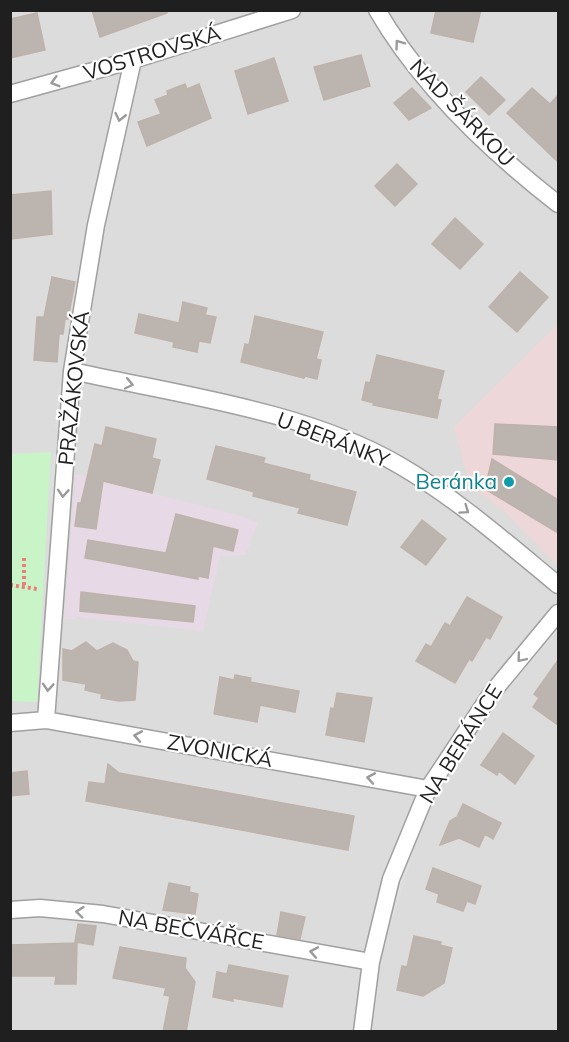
<svg xmlns="http://www.w3.org/2000/svg" width="569" height="1042" font-family="Mulish,sans-serif">
<rect width="100%" height="100%" fill="#efebe6"/>
<path fill="#dddcdc" d="M11 11H558V1031H11Z"/>
<path fill="#eed7d8" d="M558 324V566L505 512 470 485 454 427Z"/>
<path fill="#e7d9e5" d="M76 474 242 516 258 523 245 555 220 556 203 631 75 617V619H64Z"/>
<path fill="#c8f4c8" d="M51 452 37 702 11 701V454Z"/>
<path fill="#dfdfdf" d="M59 385 67 386 62 429 55 428Z
M53 454 60 455 56 498 49 497Z
M558 622V631L495 703 458 761 453 758 479 714Z
M408 850 414 852 390 928 383 926Z"/>
<path fill="#bcb4af" stroke="#bfb2aa" stroke-width="1.5" d="M92 10H167V13L100 37Z
M436 10H481L473 42 431 33Z
M37 13 45 50 10 58V19Z
M361 55 370 86 324 100 314 67Z
M274 58 288 101 248 114 235 71Z
M481 77 505 100 489 115 466 92Z
M185 84 187 89 199 84 211 118 147 146 138 122 161 114 155 100 168 95 167 91Z
M412 88 431 108 409 120 394 103Z
M532 88 550 104 558 95V162L507 113Z
M397 164 417 184 395 206 375 186Z
M51 191 52 234 12 239 10 195Z
M455 218 483 244 460 269 432 244Z
M520 272 548 297 517 332 489 307Z
M52 277 75 282 68 319H65L63 334H59L57 362 34 360 37 317H44Z
M183 302 207 308 205 315 216 317 210 343 199 341 197 352 173 347 174 342 135 333 139 314 179 323Z
M255 316 323 332 316 359 321 360 317 379 305 376 304 378 241 362 245 344 249 345Z
M377 355 444 371 437 399 441 400 437 418 373 405 374 403 362 400 366 382 370 383Z
M495 424 558 427V460L493 454Z
M106 427 156 439 152 458 160 460 152 493 103 481 96 529 75 526 78 503H81L95 444 102 446Z
M216 446 265 458 263 463 310 475 309 480 356 492 347 525 298 513 300 508 253 496 254 492 207 479Z
M492 459 558 500V533L485 489Z
M176 514 238 530 233 551 213 546 208 578 198 576V579L85 558 88 540 166 553Z
M422 520 446 539 426 565 401 547Z
M81 592 195 606 193 622 80 611Z
M467 597 502 617 490 639 486 637 472 661 469 659 455 683 416 661 426 644 431 647 445 623 450 626Z
M86 642 97 651 113 643 127 650 133 661 138 662 135 700 119 701 101 698 102 694 85 690 86 684 63 680V649L72 651Z
M558 660V725L533 707 539 698 534 694Z
M235 675 251 678 250 682 299 691 295 712 260 705 257 722 214 714 220 677 234 680Z
M337 693 372 698 364 742 326 735 331 708 334 709Z
M503 733 534 756 515 784 499 771 497 775 481 765Z
M108 764 119 773 354 816 348 850 86 801 89 782 105 784Z
M27 771 29 794 10 796V773Z
M463 804 501 823 493 839 485 834 479 847 459 838 440 845 450 821 457 817Z
M433 868 481 886 475 904 467 901 463 911 437 902 439 894 426 889Z
M169 883 190 887 189 892 198 894 195 914 163 910Z
M281 912 305 917 300 939 277 935Z
M78 924 96 926 93 945 75 942Z
M414 936 441 942 440 945 452 948 444 983 423 996 397 990 402 966 407 967Z
M77 943 76 984H55L56 976H10V945Z
M120 947 186 958 185 968 195 982 186 1032H163L170 996 164 995 166 988 113 978Z
M229 965 288 976 282 1007 233 998V1001L213 997 217 972 227 974Z"/>
<g fill="none" stroke-linecap="round" stroke-linejoin="round">
<g stroke="#a0a0a0" stroke-width="19">
<path id="street" d="M377 10C421 86 490 151 558 204
M10 94 133 60 292 10
M72 371C176 394 307 411 399 465 456 498 507 543 558 585
M46 720 72 371 96 225 133 60
M10 723 46 720 428 789
M10 910 40 908 103 914 371 962
M362 1032 371 962 391 879 428 789 491 694 558 613"/>
</g>
<path stroke="#ec7e7a" stroke-width="4" stroke-dasharray="3 3" stroke-linecap="butt" d="M24 558V587
M10 585 37 589"/>
<use href="#street" stroke="#fff" stroke-width="16"/>
</g>
<defs><path id="oneway-chevron" d="M-2-3.5L2.5 0L-2 3.5" fill="none" stroke-width="1.6" stroke-linecap="round" stroke-linejoin="round" transform="scale(1.5)"/></defs>
<g stroke="#9a9a9a">
<use href="#oneway-chevron" transform="translate(399 44) rotate(-126)"/>
<use href="#oneway-chevron" transform="translate(55 82) rotate(164)"/>
<use href="#oneway-chevron" transform="translate(120 117) rotate(103)"/>
<use href="#oneway-chevron" transform="translate(129 384) rotate(12)"/>
<use href="#oneway-chevron" transform="translate(63 493) rotate(94)"/>
<use href="#oneway-chevron" transform="translate(465 510) rotate(35)"/>
<use href="#oneway-chevron" transform="translate(521 658) rotate(130)"/>
<use href="#oneway-chevron" transform="translate(48 687) rotate(94)"/>
<use href="#oneway-chevron" transform="translate(138 736) rotate(-170)"/>
<use href="#oneway-chevron" transform="translate(371 778) rotate(-170)"/>
<use href="#oneway-chevron" transform="translate(80 912) rotate(-174)"/>
<use href="#oneway-chevron" transform="translate(314 952) rotate(-170)"/>
</g>
<circle fill="#0f9aa8" stroke="#fff" stroke-width="2" cx="509" cy="482" r="6"/>
<g text-anchor="middle" stroke-width="4.5" stroke-linejoin="round" paint-order="stroke">
<g font-size="21" fill="#1f1f1f" stroke="#fff">
<text transform="translate(152 53) rotate(-17)" y="7">VOSTROVSKÁ</text>
<text transform="translate(462 113) rotate(46)" y="7">NAD ŠÁRKOU</text>
<text transform="translate(74 388) rotate(-84)" y="7">PRAŽÁKOVSKÁ</text>
<text transform="translate(333 440) rotate(21)" y="7">U BERÁNKY</text>
<text transform="translate(461 744) rotate(-58)" y="7">NA BERÁNCE</text>
<text transform="translate(220 751) rotate(10)" y="7">ZVONICKÁ</text>
<text transform="translate(191 930) rotate(10)" y="7">NA BEČVÁŘCE</text>
</g>
<g font-size="21" fill="#0d838f" stroke="#fff" text-anchor="end">
<text x="497" y="489">Beránka</text>
</g>
</g>
<rect width="569" height="1042" fill="none" stroke="#1f1f1f" stroke-width="24"/>
</svg>
